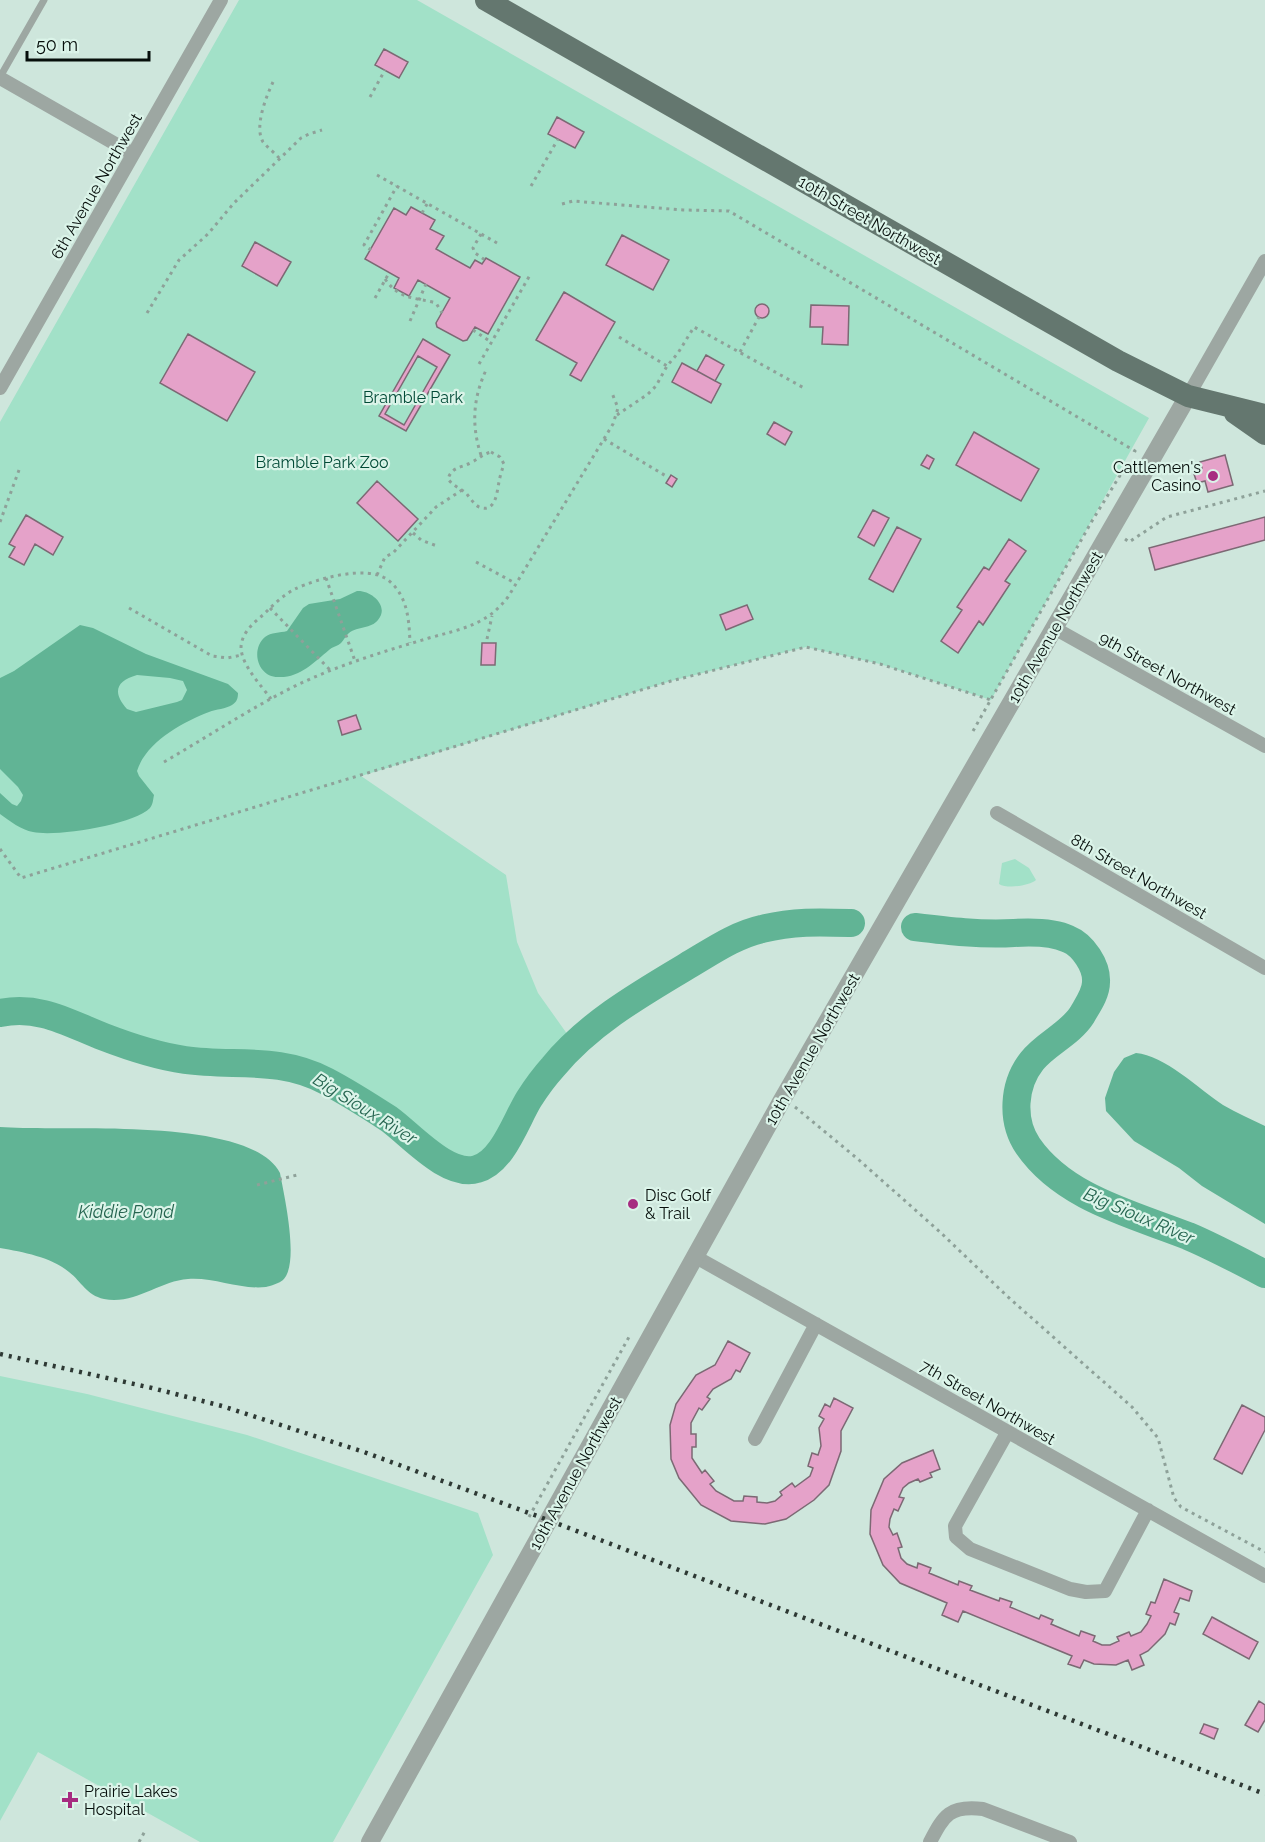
<svg xmlns="http://www.w3.org/2000/svg" width="1265" height="1842" font-family="Raleway,sans-serif">
<rect width="100%" height="100%" fill="#cee6dc"/>
<path fill="#a2e1c8" d="M239 0H417L1149 418 991 700 880 664 806 647 671 681 361 776 506 875 517 942 538 993 575 1045C557 1062 541 1080 528 1101 515 1123 505 1159 478 1169 450 1180 411 1135 390 1120 379 1112 367 1106 356 1098 339 1088 322 1077 304 1071 275 1062 247 1064 218 1063 196 1062 173 1059 151 1053 101 1039 53 1003 0 1013V422Z
M1015 859 1029 868 1036 880C1029 886 1007 889 999 884L1002 863Z
M0 1376 87 1394 247 1435 478 1513 493 1555 333 1842H200L38 1752 0 1821Z"/>
<path fill="#61b495" fill-rule="evenodd" d="M357 591C371 590 390 606 378 620 371 629 358 626 349 633 346 635 344 640 341 643 338 646 332 647 329 650 313 663 300 678 278 677 258 677 250 650 265 637 271 632 280 633 287 631L303 608 309 604 340 599Z
M80 625 93 628 146 654 228 684 238 693C238 698 237 702 232 705 226 709 216 709 209 712 183 722 146 742 137 771L139 776 154 795C153 800 153 804 150 808 133 825 56 837 33 832 21 830 10 821 0 814V793L12 804 17 806 21 801 23 795 18 787 0 769V678L14 671ZM137 675 170 678 183 681 187 690 182 700 177 702 136 712 127 709C112 692 116 681 137 675Z
M1136 1053C1164 1055 1199 1089 1223 1105 1237 1113 1251 1119 1265 1126V1224L1202 1186 1179 1168 1134 1141 1106 1111 1105 1098 1114 1072 1124 1058Z
M0 1127C60 1132 250 1115 280 1173 284 1195 300 1264 283 1280 280 1283 270 1286 266 1287 240 1290 214 1277 188 1279 159 1281 135 1305 104 1299 86 1295 82 1282 69 1272 51 1257 23 1252 0 1248Z"/>
<g fill="none" stroke-linecap="round" stroke-linejoin="round">
<path stroke="#61b495" stroke-width="28" d="M915 927C948 931 981 935 1014 933 1031 932 1053 932 1068 939 1083 945 1097 966 1096 982 1096 994 1087 1006 1082 1015 1070 1034 1045 1044 1032 1061 1013 1085 1011 1121 1028 1146 1064 1198 1132 1214 1188 1236 1214 1247 1240 1261 1265 1274
M0 1013C40 1005 68 1023 104 1037 130 1047 157 1056 185 1060 234 1067 279 1056 326 1081 347 1092 369 1106 389 1119 411 1135 448 1178 477 1169 503 1162 516 1120 529 1099 536 1088 544 1077 553 1067 588 1024 640 994 687 966 711 952 735 935 762 929 793 921 820 922 851 923"/>
</g>
<path fill="#e5a2c9" stroke="#7c6974" stroke-width="1.5" fill-rule="evenodd" d="M384 49 408 62 399 78 375 65Z
M557 117 584 132 575 148 548 134Z
M411 207 435 220 430 229 444 236 436 249 470 268 475 260 482 264 486 258 520 277 488 334 475 327 467 340 463 341 437 327 436 323 450 298 418 280 409 296 394 288 399 278 365 259 394 208 406 215Z
M622 235 669 260 653 290 606 265Z
M255 242 291 262 277 286 242 266Z
M564 292 615 322 581 381 570 375 577 363 536 340Z
M755 311a7 7 0 1 1 14 0a7 7 0 1 1-14 0Z
M811 305 849 306 848 345 822 344 823 327H810Z
M188 334 255 372 227 421 160 383Z
M423 339 450 355 406 431 379 416ZM418 356 437 367 404 425 385 414Z
M706 355 724 365 715 381 697 371Z
M682 363 721 384 711 403 672 382Z
M774 422 792 432 785 445 767 434Z
M974 432 1039 469 1021 501 956 465Z
M927 455 934 459 929 469 921 465Z
M1225 455 1233 485 1208 492 1205 481 1197 483 1193 471 1202 468 1200 462Z
M671 475 677 479 672 487 666 483Z
M377 481 418 519 398 541 357 503Z
M873 510 889 518 874 546 858 537Z
M26 515 63 537 53 555 35 544 24 565 9 557 15 547 9 544Z
M1265 517V540L1155 570 1149 548Z
M897 527 921 539 893 592 869 579Z
M1009 539 1026 551 1005 581 1010 584 983 625 979 621 958 653 941 641 962 610 957 607 984 567 989 570Z
M747 605 753 619 726 630 720 615Z
M482 643H496L495 665H481Z
M356 715 361 729 342 735 338 721Z
M728 1341 750 1353 740 1372 736 1370 731 1379 713 1389 707 1397 710 1399 702 1410 699 1408 691 1423V1434H696V1447H692V1458L702 1473 705 1470 714 1481 710 1484 716 1491 734 1501H743L744 1496 757 1497V1502L767 1503 775 1501 782 1495 780 1492 792 1483 795 1487 810 1476 813 1468 808 1466 812 1453 818 1455 821 1446 819 1428 824 1419 819 1416 825 1404 830 1407 834 1398 853 1408 841 1431V1451L829 1485 814 1500 786 1519 765 1524 731 1521 701 1505 679 1478 671 1459 670 1425 676 1404 696 1375 715 1365Z
M1242 1405 1265 1417V1430L1242 1474 1214 1459Z
M933 1450 940 1469 930 1473 932 1477 920 1482 918 1479 909 1483 903 1488 899 1497 904 1498 898 1511 894 1509 890 1519 889 1527 893 1535 897 1533 902 1547 898 1548 901 1558 907 1564 917 1568 918 1563 931 1568 929 1573 958 1585 959 1581 972 1586 970 1590 999 1601 1000 1598 1012 1602 1010 1607 1039 1619 1041 1615 1053 1620 1051 1624 1079 1636 1081 1631 1095 1636 1093 1641 1102 1645H1110L1119 1641 1117 1637 1129 1632 1131 1636 1141 1632 1147 1624 1151 1616 1146 1614 1151 1602 1155 1603 1164 1579 1192 1591 1189 1601 1180 1598 1174 1612 1179 1614 1175 1625 1170 1623 1165 1634 1148 1651 1140 1655 1144 1665 1132 1670 1128 1660 1116 1665 1094 1664 1084 1660 1080 1668 1068 1664 1072 1656 963 1611 958 1622 942 1615 947 1603 900 1583 883 1565 870 1534 871 1510 884 1479 902 1463Z
M1212 1617 1258 1642 1249 1659 1203 1634Z
M1259 1701 1265 1705V1720L1258 1732 1245 1725Z
M1204 1724 1218 1729 1214 1739 1200 1733Z"/>
<g fill="none" stroke-linecap="round" stroke-linejoin="round">
<path stroke="#8ea199" stroke-width="3" stroke-dasharray="3 4.5" stroke-linecap="butt" d="M273 82C266 97 254 127 263 142 268 148 275 153 280 159
M370 97 385 70
M377 175 497 243
M531 186 558 139
M562 204 573 201 683 210 729 211 1135 451 1134 453
M422 213 427 204
M481 234 473 248 475 253 485 260
M371 250 364 245 397 186
M385 279C400 300 414 297 436 303L442 313
M375 298 389 273
M147 313 179 260 208 234 234 203 301 138 309 134 322 130
M410 321 426 284
M473 330 491 342
M619 337 667 366
M740 352 759 317
M479 364 530 275
M617 415 648 394 656 386 667 366 678 353 694 327 804 388
M604 439 666 476
M491 452 500 457 504 464C502 470 500 476 499 482 497 491 496 514 479 507 474 504 470 498 466 493 460 488 453 486 448 479 452 466 462 468 472 462 480 458 483 454 491 452Z
M481 455C471 425 473 397 487 368
M0 522 19 470
M413 533 421 540 437 546
M1125 539 1129 542 1167 517 1265 491
M476 562 515 583
M377 575 385 557 393 553 436 507 462 490
M326 578 355 661
M129 608 212 656 227 658 242 655
M270 608 331 671
M487 639 492 616
M271 699C261 685 242 666 241 648 241 634 253 623 263 615 273 605 283 595 295 589 316 579 367 564 388 580 408 596 409 620 410 643
M973 731 1092 521 1127 464
M164 762C207 737 248 710 291 688 335 666 382 652 429 638 461 629 487 625 508 597L613 424 618 408 612 393
M0 849 21 878 671 681 806 647 880 664 991 700
M795 1107 859 1160 940 1232 1007 1296 1132 1407 1158 1438 1174 1498 1181 1507 1265 1552
M257 1185 297 1175
M529 1517 629 1337
M139 1842 145 1831"/>
<path stroke="#9da7a2" stroke-width="7" d="M0 77 44 0"/>
<path stroke="#9da7a2" stroke-width="14" d="M0 78 133 154
M0 388 221 0
M1188 396 1265 261
M1054 628 1265 746
M997 813 1265 968
M694 1256 1265 1576
M1007 1433 955 1526 956 1537 970 1549 1070 1589 1086 1592 1105 1591 1148 1510
M755 1439 816 1324
M930 1842C944 1815 950 1805 983 1809L1070 1842"/>
<path stroke="#9da7a2" stroke-width="18" d="M370 1842 782 1100 1188 396"/>
<path stroke="#64776f" stroke-width="22" d="M486 0 1118 361 1188 396 1265 415
M1235 413 1265 434"/>
<path stroke="#2e3934" stroke-width="4.5" stroke-dasharray="3 6" stroke-linecap="butt" d="M0 1354 152 1388 222 1406 364 1452 548 1520 1265 1794"/>
</g>
<g fill="#a72d81" stroke="#dbf4e9" stroke-width="2">
<circle cx="1213" cy="476" r="6"/>
<circle cx="633" cy="1204" r="6"/>
<path d="M67 1791h6v6h6v6h-6v6h-6v-6h-6v-6h6z"/>
</g>
<g text-anchor="middle" stroke-width="4.5" stroke-linejoin="round" paint-order="stroke">
<g font-size="16" fill="#060e0b" stroke="#dbf4e9">
<text transform="translate(96 186) rotate(-60)" y="6">6th Avenue Northwest</text>
<text transform="translate(870 220) rotate(30)" y="6">10th Street Northwest</text>
<text transform="translate(1055 627) rotate(-60)" y="6">10th Avenue Northwest</text>
<text transform="translate(1168 673) rotate(29)" y="6">9th Street Northwest</text>
<text transform="translate(1139 876) rotate(30)" y="6">8th Street Northwest</text>
<text transform="translate(812 1049) rotate(-60)" y="6">10th Avenue Northwest</text>
<text transform="translate(988 1402) rotate(30)" y="6">7th Street Northwest</text>
<text transform="translate(575 1473) rotate(-61)" y="6">10th Avenue Northwest</text>
</g>
<g font-size="16" fill="#004a36" stroke="#dbf4e9">
<text x="413" y="403">Bramble Park</text>
<text x="322" y="468">Bramble Park Zoo</text>
</g>
<g font-size="16" fill="#060e0b" stroke="#dbf4e9" text-anchor="start">
<text x="1201" y="473" text-anchor="end">Cattlemen's<tspan x="1201" dy="18">Casino</tspan></text>
<text x="645" y="1201">Disc Golf<tspan x="645" dy="18">&amp; Trail</tspan></text>
<text x="84" y="1797">Prairie Lakes<tspan x="84" dy="18">Hospital</tspan></text>
</g>
<g font-size="18" font-style="italic" fill="#266550" stroke="#dbf4e9">
<text transform="translate(365 1109) rotate(32)" y="6">Big Sioux River</text>
<text x="126" y="1218">Kiddie Pond</text>
<text transform="translate(1139 1216) rotate(23)" y="6">Big Sioux River</text>
</g>
</g>
<path d="M27 51v9h122v-9" fill="none" stroke="#060e0b" stroke-width="3"/>
<text x="36" y="51" font-size="18" fill="#060e0b" stroke="#dbf4e9" stroke-width="4.5" paint-order="stroke">50 m</text>
</svg>
